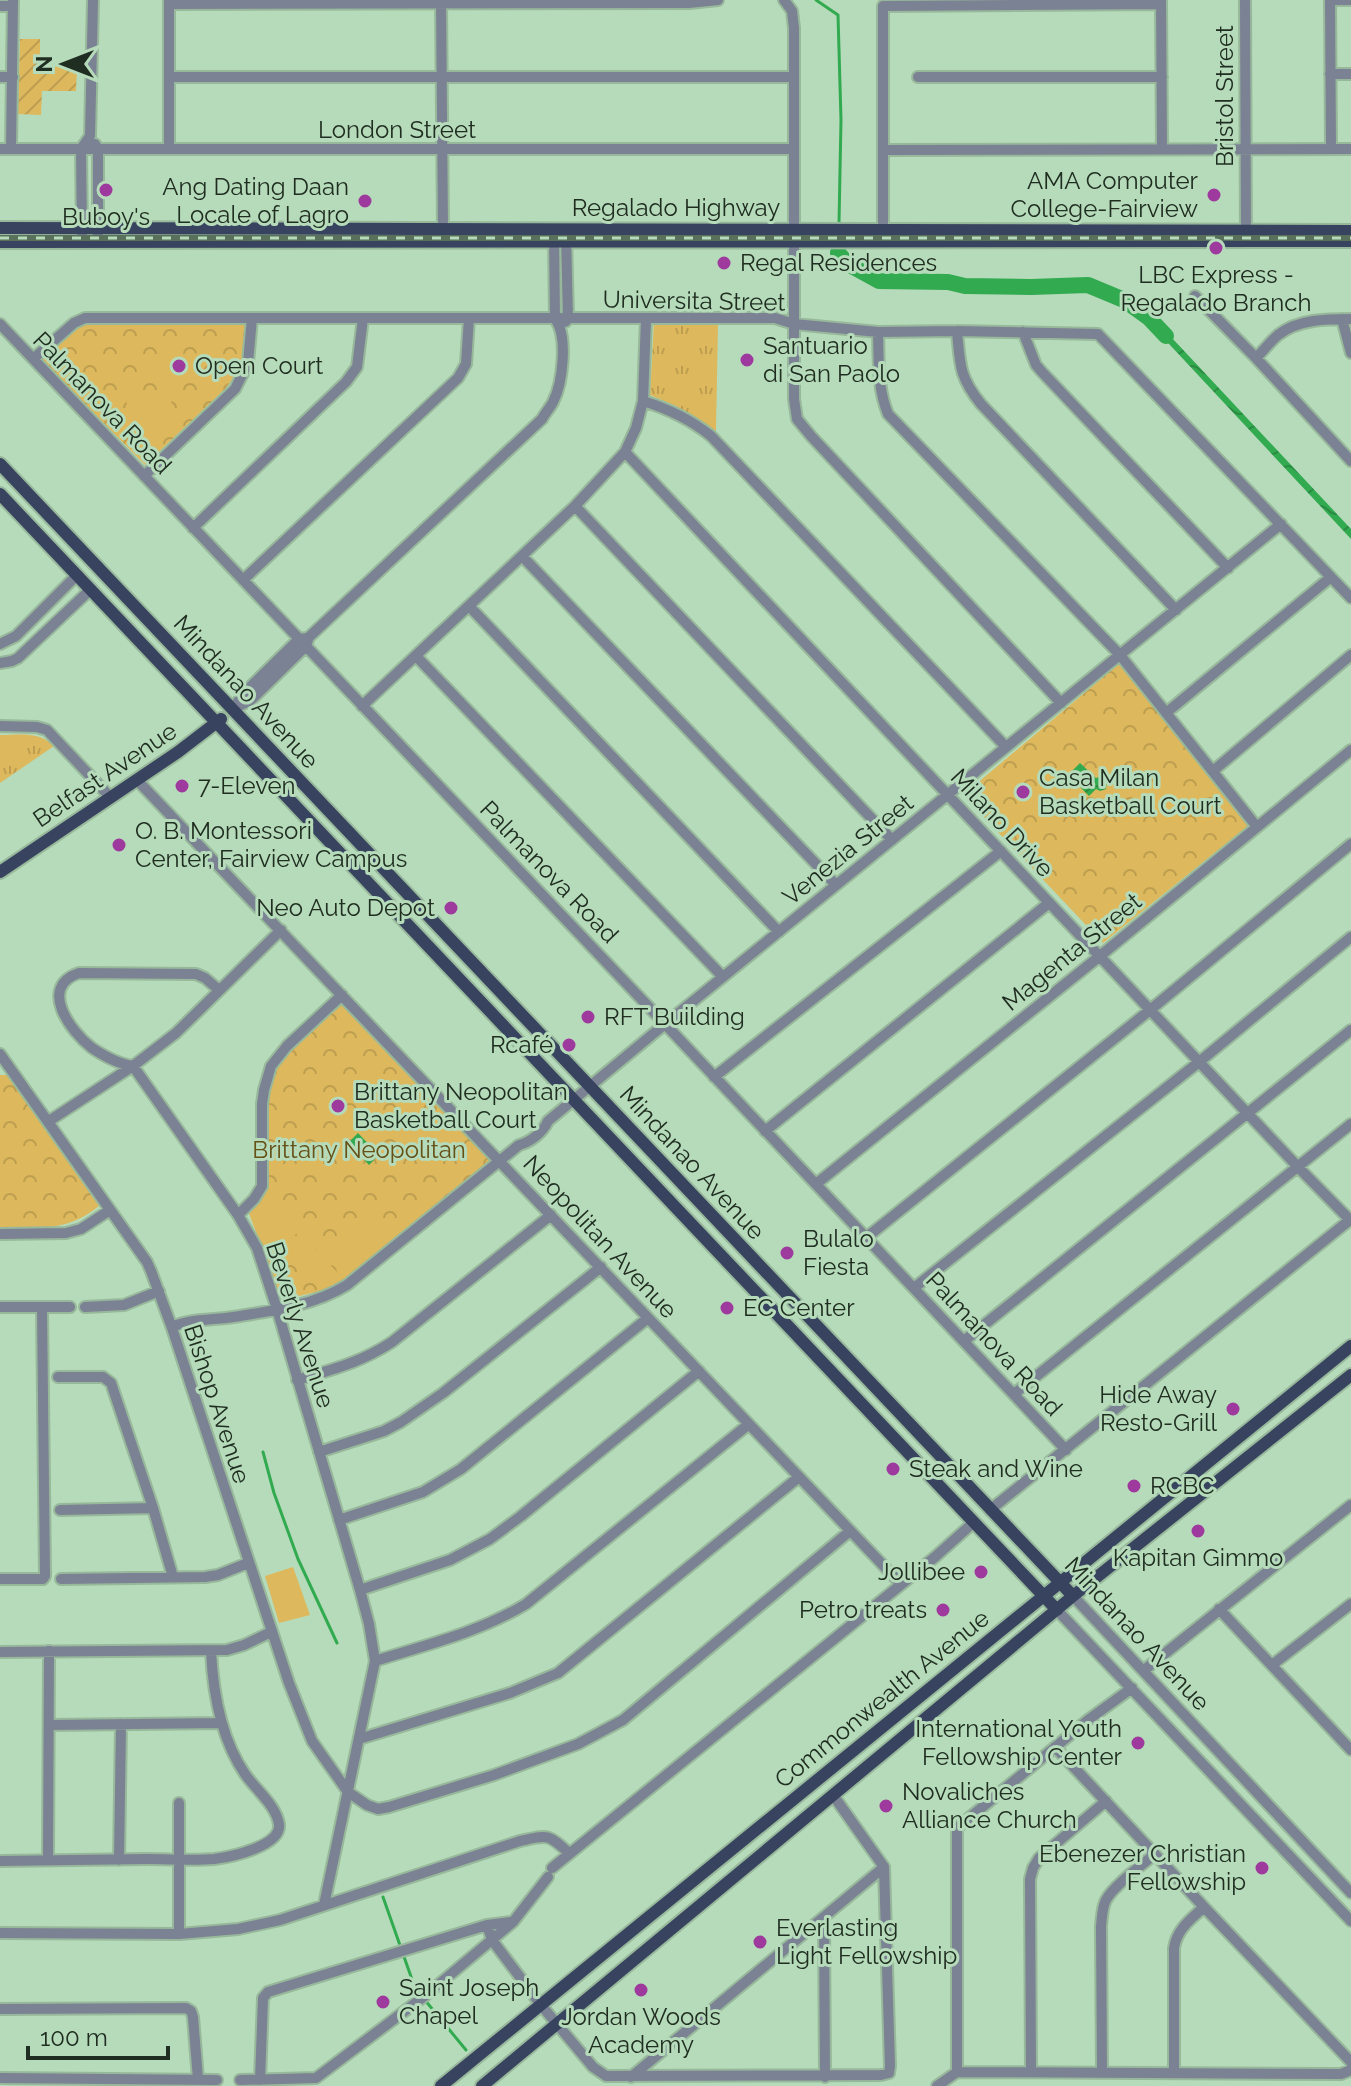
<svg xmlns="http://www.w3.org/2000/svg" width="1351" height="2086" font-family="Raleway,sans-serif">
<defs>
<pattern id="grass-tufts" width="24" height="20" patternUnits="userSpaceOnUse" patternTransform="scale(2)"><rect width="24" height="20" fill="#ddb85c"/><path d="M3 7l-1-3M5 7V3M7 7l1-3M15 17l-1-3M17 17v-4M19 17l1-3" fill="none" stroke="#bd9e50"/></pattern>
<pattern id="park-crowns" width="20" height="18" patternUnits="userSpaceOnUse" patternTransform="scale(2)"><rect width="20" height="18" fill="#ddb85c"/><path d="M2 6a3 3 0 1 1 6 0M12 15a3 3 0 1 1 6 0" fill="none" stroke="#bd9e50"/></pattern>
<pattern id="garden-furrows" width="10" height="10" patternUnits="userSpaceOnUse" patternTransform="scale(2)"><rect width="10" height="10" fill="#ddb85c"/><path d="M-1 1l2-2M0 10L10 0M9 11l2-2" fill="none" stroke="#bd9e50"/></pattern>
<pattern id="water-waves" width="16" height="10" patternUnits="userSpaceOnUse" patternTransform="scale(2)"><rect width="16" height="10" fill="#32aa50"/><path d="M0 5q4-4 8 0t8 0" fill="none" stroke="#2a8b42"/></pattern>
</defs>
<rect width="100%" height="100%" fill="#b6dbba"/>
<path fill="url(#grass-tufts)" d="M654 322 718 324 716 431 676 406 650 395Z
M0 735C21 735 38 731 54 746L0 783Z"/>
<path fill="url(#park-crowns)" d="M86 322 248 325 244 363 226 388 145 465 40 358Z
M1119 664 1249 825 1103 943 963 795Z
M338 1005H346L492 1160 342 1282 325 1290 282 1300 248 1211C254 1206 262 1199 264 1192 276 1162 260 1115 271 1079 280 1051 316 1025 338 1005Z
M0 1075H7L99 1206C66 1233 39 1227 0 1228Z"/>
<path fill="url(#garden-furrows)" d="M20 39H40V66L77 67 76 91H42L41 115 18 114Z"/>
<path fill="#ddb85c" d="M200 353 201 377 157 378V355Z
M127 391H172L170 431H126Z
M266 1200 299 1231 286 1245 253 1213Z
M367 1216 387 1237 348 1274 328 1253Z
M307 1241 338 1273 326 1285 294 1254Z
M293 1567 310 1615 279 1623 265 1576Z"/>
<path fill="url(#water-waves)" d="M1153 321 1157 322 1351 529V539L1156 330Z
M1080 763 1096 778 1102 776 1107 780 1106 789 1100 791 1096 789 1089 796 1068 775Z
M358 1133 379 1155 369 1165 348 1143Z"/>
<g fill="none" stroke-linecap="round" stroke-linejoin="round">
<path stroke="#32aa50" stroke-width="3" d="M816 0 838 15 841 120 839 223
M263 1452 274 1493 298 1559 337 1643
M383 1897 415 1988 466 2050"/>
<path stroke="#32aa50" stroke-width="16" d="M838 253 848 264 879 281 948 282 965 286 1031 287 1088 285 1124 300 1149 318 1166 336"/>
<g stroke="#98b89b" stroke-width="14">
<path id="minor" d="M169 0V149
M441 0 443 229
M784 0 792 11 794 28V399L797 419 811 436 1061 703
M1161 0 1162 149
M1245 0 1246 238
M1330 0 1331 149
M1330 0H1351
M169 4 689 3 718 0
M0 6H13
M883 6 1161 4
M883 6V236
M1330 74H1351
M0 77H13
M169 77H794
M918 77H1162
M95 144 98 149V235
M0 149H794
M11 149 13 0
M883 150 1351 149
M82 235 81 149 90 136 93 0
M1195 296 1256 358 1351 461
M1342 319 1351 353
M565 322 568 319 566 235
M0 324 665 1024 1066 1450
M957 331C960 364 959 377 981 404L1176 610
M878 332C879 360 877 387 888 414L1120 655 1257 827
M1023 332 1036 365 1042 372 1228 568
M1256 358C1263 351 1270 342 1278 335 1298 319 1327 319 1351 319
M33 359 74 323 85 318H775L794 324 878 332 957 331 1098 334 1351 598
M643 401C669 409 690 419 711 436L1006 747
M625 452 1298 1167 1351 1221
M144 476 235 389 248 363 252 318
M575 506 892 840
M193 528 346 382 357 367 363 318
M522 556 836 885
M243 580 458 378 466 364 469 318
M469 606 779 932
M0 644 16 636 77 575
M416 656 723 977
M0 663 12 661 18 658 91 589
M362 706 575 506 625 452 636 428 643 401 646 319
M237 707 251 700 306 646 308 640
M232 710 245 692 299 639 308 638 542 419C545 413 550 408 553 402 563 383 568 335 555 319L554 234
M1166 713 1331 577
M0 726 37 727 47 730 111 798
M1213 771 1351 655
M137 780 900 1583
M219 990 205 978 196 974 79 973C38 987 70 1031 92 1048 104 1056 118 1064 133 1066L238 1215 257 1248 277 1309 360 1590 369 1624 375 1661 324 1905
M0 1054 147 1262 151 1271 172 1328 289 1683 312 1741 348 1792 367 1805 378 1809 389 1807 494 1775 578 1744 623 1720 850 1531
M714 1077 1001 851
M49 1121 133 1066 176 1033 281 930
M765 1131 1049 903
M816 1184 1100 956 1351 750
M238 1215 254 1199 262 1186V1104L264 1090 271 1066 287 1046 342 995
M1 1234 66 1233 81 1229 110 1210
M867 1237 1150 1010 1351 844
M914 1288 1199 1062 1351 937
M0 1307H70
M85 1307 124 1305 159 1291
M172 1328C182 1319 217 1320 233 1317 271 1311 313 1306 347 1285L519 1145C531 1142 543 1132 548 1121L665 1024 1281 524
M964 1341 1351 1030
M58 1377H103L111 1383 153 1508 173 1577
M297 1380C333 1369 360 1363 392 1342L551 1215
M1014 1394 1351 1124
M319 1452 384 1431 401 1422 443 1393 601 1267
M60 1510 153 1508
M990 1510 1351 1219
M339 1520 423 1492 461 1469 648 1318
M0 1579H43L45 1576 42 1307
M61 1579 205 1577 218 1575 248 1563
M360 1590 450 1560 490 1539 521 1516 699 1371
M1073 1596 1351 1893
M1219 1609 1351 1750
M1057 1610 1351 1921
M0 1652 227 1650 244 1645 271 1632
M375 1661C426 1645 480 1632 526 1604L749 1424
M1272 1665 1351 1604
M1143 1671 1351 1505
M49 1725 222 1723
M359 1739 510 1693 558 1673 799 1477
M1055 1747 1204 1907 1351 2062
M48 1860 49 1651
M119 1860 121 1724
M0 1861C49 1860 98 1860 147 1859 169 1859 193 1861 214 1859 231 1857 282 1846 279 1824 276 1805 255 1789 245 1774 221 1739 213 1693 211 1651
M552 1868 935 1557 974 1522
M824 1919 825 2077
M487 1925 492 1940 541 2005 593 2067 606 2076 881 2075 889 2073 890 2066 884 1867 833 1795
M0 1933 179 1934 238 1929 280 1920 520 1841C548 1835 547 1833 569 1853
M179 1934V1803
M0 2009 186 2008 191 2011 193 2017 198 2079
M957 2072V1828L1088 1720 1132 1688
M1031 2072 1030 1879 1033 1868 1039 1858 1106 1801
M1102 2073 1101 1926C1102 1918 1102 1907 1106 1900 1113 1886 1142 1865 1155 1854
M1174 2073V1948C1177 1929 1190 1920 1204 1907
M631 2077 884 1867
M0 2078 217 2080
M240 2080 316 2078 426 1995 513 1922 548 1877
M260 2080 263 1998 268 1992 487 1925 511 1922
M937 2086 957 2072 1341 2074 1351 2070"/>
</g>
<g stroke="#98b89b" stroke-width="16">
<path id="major" d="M0 228 1351 231
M0 242 1351 241
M0 464 1073 1596
M0 494 1057 1610
M0 872 178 752 221 719
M441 2086 1351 1346
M482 2086 1073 1596 1351 1375"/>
</g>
<use href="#minor" stroke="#7b8293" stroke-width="10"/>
<use href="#major" stroke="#38435f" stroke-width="12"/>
<g stroke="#59705b" stroke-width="6">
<path id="rail" d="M0 238H1351"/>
</g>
<use href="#rail" stroke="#b6dbba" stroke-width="3" stroke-dasharray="9" stroke-linecap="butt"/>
</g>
<g fill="#9e399d" stroke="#b6dbba" stroke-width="3">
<circle cx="106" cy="190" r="8"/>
<circle cx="1214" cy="195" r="8"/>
<circle cx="365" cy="201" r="8"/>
<circle cx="1216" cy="248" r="8"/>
<circle cx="724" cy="263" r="8"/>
<circle cx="747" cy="360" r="8"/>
<circle cx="179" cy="366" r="8"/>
<circle cx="182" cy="786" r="8"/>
<circle cx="1023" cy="792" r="8"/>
<circle cx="119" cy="845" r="8"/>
<circle cx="451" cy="908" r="8"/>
<circle cx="588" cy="1017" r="8"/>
<circle cx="569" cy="1045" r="8"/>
<circle cx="338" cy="1106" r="8"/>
<circle cx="787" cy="1253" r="8"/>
<circle cx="727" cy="1308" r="8"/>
<circle cx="1233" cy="1409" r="8"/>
<circle cx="893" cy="1469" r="8"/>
<circle cx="1134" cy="1486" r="8"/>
<circle cx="1198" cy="1531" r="8"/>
<circle cx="981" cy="1572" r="8"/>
<circle cx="943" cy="1610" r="8"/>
<circle cx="1138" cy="1743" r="8"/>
<circle cx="886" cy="1806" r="8"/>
<circle cx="1262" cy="1868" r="8"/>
<circle cx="760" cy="1942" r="8"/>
<circle cx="641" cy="1990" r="8"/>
<circle cx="383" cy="2002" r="8"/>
</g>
<g text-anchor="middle" stroke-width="6" stroke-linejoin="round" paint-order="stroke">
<g font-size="24" fill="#202e21" stroke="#b6dbba">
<text transform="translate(1225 96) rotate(-90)" y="8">Bristol Street</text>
<text x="397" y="138">London Street</text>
<text x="676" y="216">Regalado Highway</text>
<text transform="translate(694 301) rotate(1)" y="8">Universita Street</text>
<text transform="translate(102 403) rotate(46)" y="8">Palmanova Road</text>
<text transform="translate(246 692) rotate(47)" y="8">Mindanao Avenue</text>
<text transform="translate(105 775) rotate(-34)" y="8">Belfast Avenue</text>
<text transform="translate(1002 823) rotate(47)" y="8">Milano Drive</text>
<text transform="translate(848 850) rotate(-39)" y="8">Venezia Street</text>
<text transform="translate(549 872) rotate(46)" y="8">Palmanova Road</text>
<text transform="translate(1072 952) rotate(-39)" y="8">Magenta Street</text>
<text transform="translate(692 1163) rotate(47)" y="8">Mindanao Avenue</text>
<text transform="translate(600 1237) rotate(47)" y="8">Neopolitan Avenue</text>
<text transform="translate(300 1325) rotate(72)" y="8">Beverly Avenue</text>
<text transform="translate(994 1344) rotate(47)" y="8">Palmanova Road</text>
<text transform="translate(217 1404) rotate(72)" y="8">Bishop Avenue</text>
<text transform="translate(1137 1634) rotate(47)" y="8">Mindanao Avenue</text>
<text transform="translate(882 1699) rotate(-39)" y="8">Commonwealth Avenue</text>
</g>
<g font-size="24" fill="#202e21" stroke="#b6dbba" text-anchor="start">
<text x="1198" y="189" text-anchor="end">AMA Computer<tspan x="1198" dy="28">College-Fairview</tspan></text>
<text x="349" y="195" text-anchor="end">Ang Dating Daan<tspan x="349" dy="28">Locale of Lagro</tspan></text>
<text x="106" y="225" text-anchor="middle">Buboy's</text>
<text x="740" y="271">Regal Residences</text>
<text x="1216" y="283" text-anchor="middle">LBC Express -<tspan x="1216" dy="28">Regalado Branch</tspan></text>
<text x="763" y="354">Santuario<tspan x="763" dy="28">di San Paolo</tspan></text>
<text x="195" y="374">Open Court</text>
<text x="1039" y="786">Casa Milan<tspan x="1039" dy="28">Basketball Court</tspan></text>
<text x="198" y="794">7-Eleven</text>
<text x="135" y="839">O. B. Montessori<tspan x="135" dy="28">Center, Fairview Campus</tspan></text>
<text x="435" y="916" text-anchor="end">Neo Auto Depot</text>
<text x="604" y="1025">RFT Building</text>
<text x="553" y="1053" text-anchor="end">Rcafé</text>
<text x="354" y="1100">Brittany Neopolitan<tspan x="354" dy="28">Basketball Court</tspan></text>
<text x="803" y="1247">Bulalo<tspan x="803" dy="28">Fiesta</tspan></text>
<text x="743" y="1316">EC Center</text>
<text x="1217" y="1403" text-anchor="end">Hide Away<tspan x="1217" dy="28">Resto-Grill</tspan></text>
<text x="909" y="1477">Steak and Wine</text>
<text x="1150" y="1494">RCBC</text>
<text x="1198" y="1566" text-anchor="middle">Kapitan Gimmo</text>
<text x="965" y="1580" text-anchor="end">Jollibee</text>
<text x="927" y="1618" text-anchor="end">Petro treats</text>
<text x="1122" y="1737" text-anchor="end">International Youth<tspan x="1122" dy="28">Fellowship Center</tspan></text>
<text x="902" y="1800">Novaliches<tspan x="902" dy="28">Alliance Church</tspan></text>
<text x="1246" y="1862" text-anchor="end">Ebenezer Christian<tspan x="1246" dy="28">Fellowship</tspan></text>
<text x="776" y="1936">Everlasting<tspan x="776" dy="28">Light Fellowship</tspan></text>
<text x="399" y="1996">Saint Joseph<tspan x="399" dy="28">Chapel</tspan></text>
<text x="641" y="2025" text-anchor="middle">Jordan Woods<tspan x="641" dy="28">Academy</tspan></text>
</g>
<g font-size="24" fill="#655016" stroke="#b6dbba">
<text x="359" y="1158">Brittany Neopolitan</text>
</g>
</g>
<g transform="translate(64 64) rotate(270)" stroke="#b6dbba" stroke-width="6" paint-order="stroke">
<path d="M0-6L14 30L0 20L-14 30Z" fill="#202e21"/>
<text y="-12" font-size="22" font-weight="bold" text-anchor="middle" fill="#202e21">N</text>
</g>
<path d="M28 2046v12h140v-12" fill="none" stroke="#202e21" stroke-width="4"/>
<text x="40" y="2046" font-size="24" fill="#202e21" stroke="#b6dbba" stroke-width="6" paint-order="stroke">100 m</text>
</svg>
